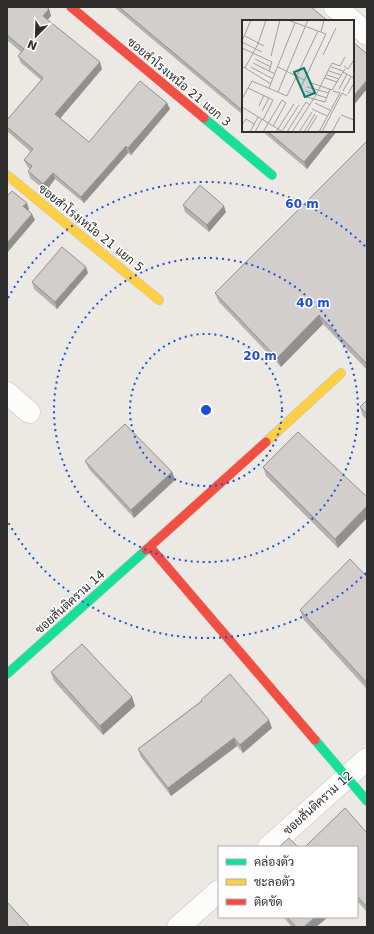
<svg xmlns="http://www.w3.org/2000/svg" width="374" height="934" font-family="'DejaVu Sans',Sarabun,sans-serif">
<rect width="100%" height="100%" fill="#ece8e4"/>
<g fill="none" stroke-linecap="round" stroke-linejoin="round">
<g stroke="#c5c4c5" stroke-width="23">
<path id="street" d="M335 7 352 21
M353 22 367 34
M7 393 29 412
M269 847 367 759
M178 927 219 891"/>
</g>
<g stroke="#c5c4c5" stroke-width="10">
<path id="fast" d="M204 118 272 175
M7 674 146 550
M315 740 367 801"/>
</g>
<g stroke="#c5c4c5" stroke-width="10">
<path id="slow" d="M7 175 159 300
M266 442 341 373"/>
</g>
<g stroke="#c5c4c5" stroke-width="10">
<path id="jam" d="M71 7 204 118
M150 547 315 740
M146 550 266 442"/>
</g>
<use href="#street" stroke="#fcfcfb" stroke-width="22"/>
<use href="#fast" stroke="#16e098" stroke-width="9"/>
<use href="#slow" stroke="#ffcf43" stroke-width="9"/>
<use href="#jam" stroke="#f24e42" stroke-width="9"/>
</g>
<path fill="#b4b1af" d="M7 7 49 9 51 16 47 20 102 69 60 118 89 142 167 103 170 109 131 155 128 153 84 203 55 179 46 191 30 178 28 171 30 169 27 166 24 160 31 152 7 131V120L41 80 21 63 18 56 21 52 7 40Z
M114 7H311L243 21V115Z
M262 131H337L307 169Z
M367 141V370L323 324 281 367 219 302 215 293Z
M183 205 226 212 209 232 185 212Z
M88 273 57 309 34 289 32 282Z
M367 400V420L363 416 360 407Z
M85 461 172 472 175 480 134 518 89 469Z
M263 467 367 497 338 548 266 476Z
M367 577V689L304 620 300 610Z
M51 672 132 697 135 706 103 735 54 681Z
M201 700 272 728 243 753 237 746 171 796 141 757 138 749 201 701Z
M367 833V912L357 901V847Z
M283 917H328L316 927H292Z"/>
<path fill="#92908e" d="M49 9 51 16 45 23 43 16Z
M100 62 102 69 58 121 55 114Z
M367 80V89L353 106V97Z
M167 103 170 109 131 155 128 148Z
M330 131H337L307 169 304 162Z
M126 146 128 153 84 203 81 197Z
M53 173 55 179 46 191 43 184Z
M27 203 29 209 26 213 23 206Z
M224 206 226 212 209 232 207 225Z
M32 214 35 220 7 253V243Z
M86 267 88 273 57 309 55 302Z
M319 315 323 324 281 367 277 358Z
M172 472 175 480 134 518 131 510Z
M367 506V518L338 548 335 539Z
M132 697 135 706 103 735 100 726Z
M269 720 272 728 243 753 240 745Z
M234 738 237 746 171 796 168 788Z
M315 917H328L316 927H304Z"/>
<path fill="#d1cecb" stroke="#92908e" d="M7 7H46L49 9 43 16 100 62 55 114 89 142 140 81 167 103 128 148 126 146 81 197 53 173 43 184 28 171 32 166 24 160 33 149 7 127V120L43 78 18 56 24 49 7 35Z
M119 7H311L328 21H243V111Z
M353 42 367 54V80L353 97Z
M267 131H330L304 162Z
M367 141V364L319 315 277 358 215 293Z
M200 185 224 206 207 225 183 205Z
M12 191 27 203 23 206 32 214 7 243V196Z
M62 247 86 267 55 302 32 282Z
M367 400V414L360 407Z
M125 424 172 472 131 510 85 461Z
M298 432 367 497V506L335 539 263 467Z
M350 559 367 577V683L300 610Z
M82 644 132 697 100 726 51 672Z
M230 674 269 720 240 745 234 738 168 788 138 749 202 701 201 700Z
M345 808 367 833V907L357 896V847H305Z
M289 838 298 847H279Z
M7 902 30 927H7Z
M287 917H315L304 927H296Z"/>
<g fill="none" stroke="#1d4ed8" stroke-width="2" stroke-dasharray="2 4">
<circle cx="206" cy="410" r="76"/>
<circle cx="206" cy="410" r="152"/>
<path d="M366 573A228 228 0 0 1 8 522M8 298A228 228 0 0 1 366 247"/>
</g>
<g text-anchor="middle" stroke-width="3" stroke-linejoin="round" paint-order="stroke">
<g font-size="12" fill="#2e2e2e" stroke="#fff">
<text transform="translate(179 82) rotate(40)" y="4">ซอยสำโรงเหนือ 21 แยก 3</text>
<text transform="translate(91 228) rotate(39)" y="4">ซอยสำโรงเหนือ 21 แยก 5</text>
<text transform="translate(70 602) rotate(-42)" y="4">ซอยสันติคราม 14</text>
<text transform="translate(318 803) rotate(-42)" y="4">ซอยสันติคราม 12</text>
</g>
</g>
<g transform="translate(242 20)">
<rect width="112" height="112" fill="#ece8e4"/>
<path fill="none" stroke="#a09e9b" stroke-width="1" d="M46 0 84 14 59 67M79 12 82 0M3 16 22 26M0 21 9 0M0 22 20 32M0 28 30 42 27 51M81 35 94 8M29 36 38 0M13 39 29 47M11 43 33 54M0 46 29 64M102 46 106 49 112 40M9 47 31 59M36 47 62 60M89 47 101 51M3 48 16 24 24 0M87 51 99 55M101 52 112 58M85 55 97 59M83 58 95 62M10 61 45 76 76 11M67 62 90 70 103 49M65 67 87 73M6 68 31 80 21 100M27 68 53 3M97 69 105 54M63 71 85 78M101 71 109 57M36 72 66 0M106 74 112 63M61 76 83 82 88 69M0 79 10 61M73 83 88 90M17 86 22 75M0 87 41 112M70 89 85 96M20 91 27 78M99 95 112 100M0 105 4 99 12 104M40 111 57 85M8 112 16 97M13 112 20 99M21 112 40 80 44 83 31 106M34 112 52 84M45 112 64 82 68 85M50 112 74 75 90 43 98 46 103 37M57 112 70 92M62 112 73 94M65 112 75 96M77 112 98 73 91 71M80 112 100 73 105 76M90 112 98 97"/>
<path fill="#0f766e" fill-opacity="0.15" stroke="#0f766e" stroke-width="2" d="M62 48 73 73 63 77 52 52Z"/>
<rect width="112" height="112" fill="none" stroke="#2e2e2e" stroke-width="2"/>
</g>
<circle cx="206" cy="410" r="6" fill="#1d4ed8" stroke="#fff" stroke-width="2"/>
<g font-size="12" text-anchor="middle" font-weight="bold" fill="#1d4ed8" stroke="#fff" stroke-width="3" stroke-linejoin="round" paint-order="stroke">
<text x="302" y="208">60 m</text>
<text x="313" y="307">40 m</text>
<text x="260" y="360">20 m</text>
</g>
<rect width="374" height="934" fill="none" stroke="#2e2e2e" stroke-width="16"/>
<rect x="218" y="846" width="140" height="72" fill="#ffffff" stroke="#ababab"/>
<rect x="226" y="859" width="20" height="6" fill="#16e098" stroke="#ababab"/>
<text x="254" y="866" font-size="12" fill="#2e2e2e">คล่องตัว</text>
<rect x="226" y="879" width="20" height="6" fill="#ffcf43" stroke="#ababab"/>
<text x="254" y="886" font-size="12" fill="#2e2e2e">ชะลอตัว</text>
<rect x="226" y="899" width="20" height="6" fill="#f24e42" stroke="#ababab"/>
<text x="254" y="906" font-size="12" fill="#2e2e2e">ติดขัด</text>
<g transform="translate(36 36) rotate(203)" stroke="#ffffff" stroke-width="3" paint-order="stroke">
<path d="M0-3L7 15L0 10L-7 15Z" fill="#2e2e2e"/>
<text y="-6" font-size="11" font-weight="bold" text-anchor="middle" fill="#2e2e2e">N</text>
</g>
</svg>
